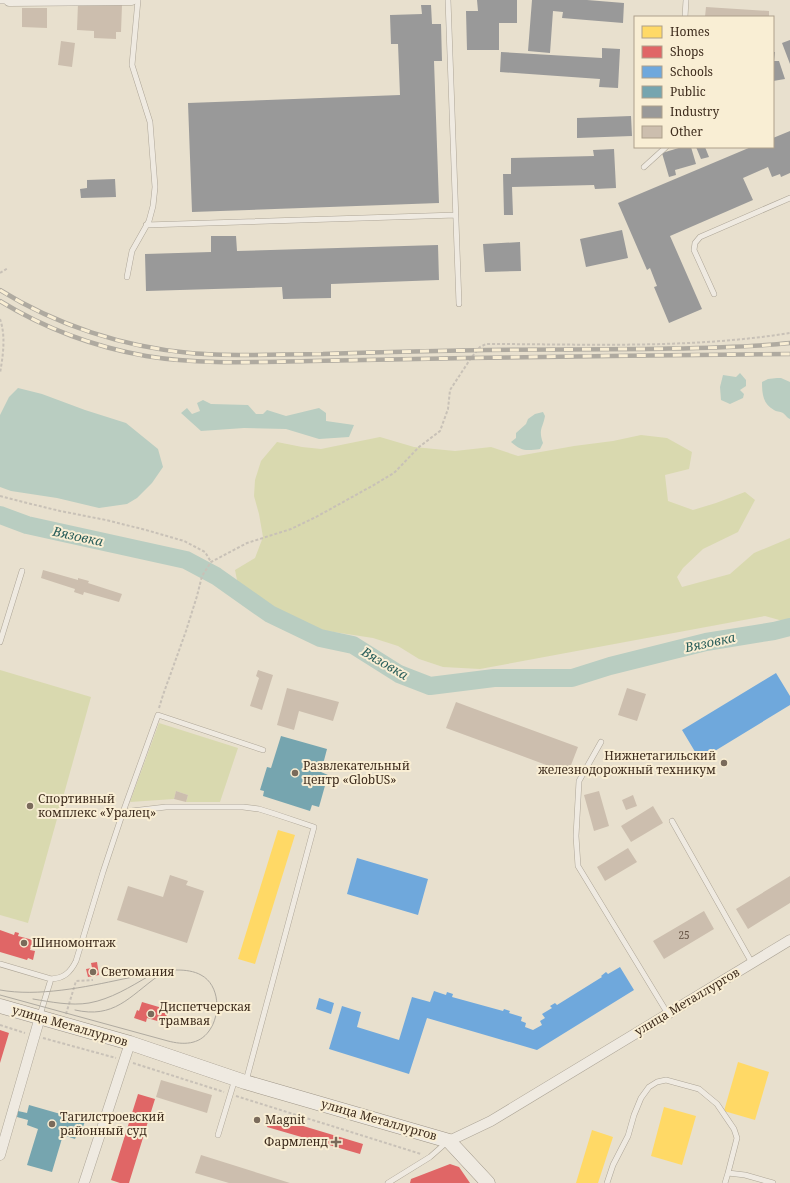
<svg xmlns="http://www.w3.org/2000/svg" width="790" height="1183" font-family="'Noto Serif',serif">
<rect width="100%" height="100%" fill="#e8e0ce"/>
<path fill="#d9d9af" d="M641 435 667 438 692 452 689 469 665 475 668 501 693 510 716 503 745 492 755 500 738 532 703 549 683 568 677 577 682 587 730 574 754 553 790 538V623L765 616 480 669 443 667 419 659 398 646 373 638 301 627 276 608 249 594 238 585 235 570 255 558 263 537 259 514 254 496 255 480 261 461 277 442 302 447 321 449 380 437 414 447 455 451 491 447 518 456 574 446 613 441Z
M0 670 91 697 28 923 0 915Z
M159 723 238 748 220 802H186L188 795 176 791 174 799 130 802Z"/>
<path fill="#b9cdc1" d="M740 373 746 380V386L740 390 744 394 743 398 730 404 721 400 720 387 723 375 736 377Z
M777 378H781L790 382V419C787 418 786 415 783 413 780 411 776 412 774 410 763 404 762 394 762 382L768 379Z
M18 388 42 394 85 410 126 423 158 449 163 467 152 483 137 498 127 504 99 508 57 498 11 491 0 487V415L9 397Z
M203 400 211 404 248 405 256 414H263L267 410 286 416 319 408 326 413V421L354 425 349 437 319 439 286 429 244 428 201 431 181 413 187 408 192 414 200 411 197 403Z
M543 412 545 416C543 428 538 429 543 443L540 449C526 451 521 451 511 442L516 438V433L526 424 528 419 535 414Z"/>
<path fill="#ffd966" d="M278 830 295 835 255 964 238 959Z
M738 1062 769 1072 755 1120 724 1111Z
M664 1107 696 1116 682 1165 651 1156Z
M592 1130 613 1137 598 1183H576Z"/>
<path fill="#e06666" d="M0 930 14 935 15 932 19 933 18 936 33 940 30 950 35 951 33 960 28 958 27 960 0 952Z
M97 962 99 975 88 977 86 969 92 968 91 963Z
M142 1002 169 1010 164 1023 147 1018 146 1022 134 1018 137 1010 139 1011Z
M0 1030 9 1033 0 1063Z
M138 1094 155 1099 129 1183H120L111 1180Z
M270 1116 363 1144 360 1154 267 1127Z
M450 1164 459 1167 470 1183H410L411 1179Z"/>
<path fill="#6fa8dc" d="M776 673 790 696V705L700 760 682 730Z
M357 858 428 879 418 915 347 894Z
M620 967 634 990 537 1050 427 1018 409 1074 329 1049 342 1006 361 1012 357 1027 399 1040 412 997 430 1002 434 991 446 995 447 992 453 994 452 997 503 1011 504 1009 510 1011 509 1013 522 1017 521 1021 526 1023 525 1027 533 1030 542 1025 540 1021 545 1018 542 1014 552 1008 550 1006 555 1003 557 1005 602 977 601 976 606 972 608 974Z
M319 998 334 1003 331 1014 316 1009Z"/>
<path fill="#76a5af" d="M281 736 327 749 321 772 328 775 319 807 312 805 310 811 263 796 264 791 260 790 267 767 271 768Z
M29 1105 85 1121 82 1130 88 1132 87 1137 77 1134 75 1139 63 1135 52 1172 27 1165 38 1129 27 1125 28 1120 17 1117 18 1111 27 1113Z"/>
<path fill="#999" d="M477 0H517V23H499V50H467L466 11H478Z
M532 0H587L624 3 623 23 562 18 563 12 553 11 550 53 528 51Z
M421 5H431L432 24H441L442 61H434L439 203 192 212 188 103 400 95 398 44H391L390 15 422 14Z
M790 40V64L782 43Z
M602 48 620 49 618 88 599 87 600 79 500 72 501 52 602 58Z
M773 52H775L774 61H779L785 79 773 81Z
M631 116 632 136 577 138V118Z
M790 131V173L781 177 780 174 772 177 768 167 743 178 753 200 670 236 702 309 669 323 654 287 657 286 650 268 647 270 618 203 751 147H773V138Z
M682 147H691L696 164 675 170 676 175 669 177 662 153Z
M696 147H705L709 157 701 159Z
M614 149 616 188 595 189 594 185 512 187 513 215H504L503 174H511V158L594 156 593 150Z
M115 179 116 197 81 198 80 189 87 188V180Z
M622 230 628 258 586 267 580 239Z
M211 236H236L237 251 438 245 439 280 331 284V298L283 299 282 287 146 291 145 254 211 252Z
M520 242 521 271 485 272 483 244Z"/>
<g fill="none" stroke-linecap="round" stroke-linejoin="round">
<path stroke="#b9cdc1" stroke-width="18" d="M0 515 27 525 186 560 216 576 270 614 320 638 353 645 399 674 430 686 494 678H572L610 666 706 642 774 631 790 627"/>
</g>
<path fill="#ccbeae" d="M78 3 122 5 121 32H116V39L94 38V31L77 30Z
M706 7 769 11V17H705Z
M22 8H47V28L22 27Z
M61 41 75 43 72 67 58 65Z
M43 570 78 580V578L89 581 88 583 122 594 119 602 84 592 83 595 74 592 75 589 41 578Z
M258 670 273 675 262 710 250 706 259 678 256 676Z
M287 688 339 702 333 721 299 711 294 730 277 725Z
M627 688 646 694 637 721 618 715Z
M456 702 578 747 568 773 446 728Z
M176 791 188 795 186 802 174 799Z
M599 791 609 826 594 831 584 795Z
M633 795 637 806 626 810 622 800Z
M653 806 663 823 631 842 621 826Z
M628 848 637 862 605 881 597 867Z
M170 875 188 881 186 885 204 891 187 943 117 920 128 886 163 897Z
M790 876V903L748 929 736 909Z
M704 911 714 929 664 959 653 941Z
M161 1080 212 1095 207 1113 156 1097Z
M201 1155 290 1183H229L195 1173Z"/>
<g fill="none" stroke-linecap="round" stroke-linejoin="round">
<g stroke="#ada597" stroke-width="6">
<path id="service" d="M448 0 459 304
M0 1H9V0
M685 17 686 0
M644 167 666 147
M146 225 456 215
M127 277 132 251 149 221 153 206 155 187 150 122 132 65 138 0
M714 294 694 250 695 243 700 237 790 198
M0 642 22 571
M601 742 579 781 576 836 578 866 668 1014
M123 812 166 807H243L259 809 275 814 314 827 246 1081
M672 821 752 963
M0 964 51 979 40 1015
M51 979C64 978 70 973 76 961L103 872 123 812 158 715 263 750
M218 1135 235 1079
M388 1183 430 1157 447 1142
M607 1183 613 1165 628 1136 634 1115 641 1098 649 1087 657 1082 666 1080 699 1089 717 1104 734 1129 737 1138 728 1173
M725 1183 728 1173 745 1175 773 1183"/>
</g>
<g stroke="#ada597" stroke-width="11">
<path id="minor" d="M9 1 132 0
M449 1141 491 1121 790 940
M0 1155 40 1017
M84 1183 130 1043"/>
</g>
<g stroke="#9d9486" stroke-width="15">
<path id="secondary" d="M0 1006 130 1043 245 1082 449 1141 488 1183"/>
</g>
<path stroke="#c8c1b7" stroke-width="2" stroke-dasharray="3 2" stroke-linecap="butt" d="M0 273 8 268
M0 319C6 336 3 356 0 373
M0 496 19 501 60 511 106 520 146 530 184 541 205 552 211 562
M159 708 163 695 186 631 197 596 202 576 211 562 247 543 291 529 316 517 372 486 394 473 419 447 440 431 448 409 450 390 471 358 480 347 486 344C587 344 690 349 790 333
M66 1014 76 981 93 980
M0 1025 25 1033
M43 1038 116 1058
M133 1063 224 1092
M236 1096 421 1154"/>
<use href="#service" stroke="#efeae1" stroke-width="5"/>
<use href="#minor" stroke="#efeae1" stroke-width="10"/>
<use href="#secondary" stroke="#efeae1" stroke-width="14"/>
<path stroke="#afaaa0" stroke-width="1" d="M0 990C38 997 86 987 123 979 141 976 159 969 177 970 185 970 194 971 201 975 220 985 221 1015 209 1031 199 1045 183 1045 168 1041L0 995
M33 999C51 1002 71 1006 89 1003 111 999 130 987 149 976
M75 1010C114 1019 129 997 158 976"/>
<g stroke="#afaaa0" stroke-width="4.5">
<path id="rail" d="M0 290C56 325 124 347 190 353 234 357 279 354 323 354 378 352 433 351 488 350 540 350 593 349 645 349 694 348 742 348 790 343
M0 301C44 328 95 347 146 356 200 365 256 362 311 361 363 360 416 359 468 358 575 356 683 355 790 354"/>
</g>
<use href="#rail" stroke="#f9eed4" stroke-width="3" stroke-dasharray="9" stroke-linecap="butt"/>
</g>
<g fill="#7a6b5b" stroke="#f9eed4" stroke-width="1.5">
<circle cx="724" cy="763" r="4"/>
<circle cx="295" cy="773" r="4"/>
<circle cx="30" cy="806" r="4"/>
<circle cx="24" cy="943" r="4"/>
<circle cx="93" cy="972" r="4"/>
<circle cx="151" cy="1014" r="4"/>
<circle cx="257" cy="1120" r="4"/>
<circle cx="52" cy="1124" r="4"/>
<path d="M334 1136h4v4h4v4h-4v4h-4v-4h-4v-4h4z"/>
</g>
<g text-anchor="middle" stroke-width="4" stroke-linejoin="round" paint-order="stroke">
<g font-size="10" fill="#625041">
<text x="684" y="939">25</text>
</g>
<g font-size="12" fill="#3e2c1d" stroke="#f9eed4" text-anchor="start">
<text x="716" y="760" text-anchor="end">Нижнетагильский<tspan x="716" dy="14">железнодорожный техникум</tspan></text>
<text x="303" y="770">Развлекательный<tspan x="303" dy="14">центр «GlobUS»</tspan></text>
<text x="38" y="803">Спортивный<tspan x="38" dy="14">комплекс «Уралец»</tspan></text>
<text x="32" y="947">Шиномонтаж</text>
<text x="101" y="976">Светомания</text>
<text x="159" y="1011">Диспетчерская<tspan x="159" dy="14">трамвая</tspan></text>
<text x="60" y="1121">Тагилстроевский<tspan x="60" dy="14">районный суд</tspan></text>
<text x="265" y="1124">Magnit</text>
<text x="328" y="1146" text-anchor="end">Фармленд</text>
</g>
<g font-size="12" fill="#3e2c1d" stroke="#f9eed4">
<text transform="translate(687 1002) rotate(-31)" y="4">улица Металлургов</text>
<text transform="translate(70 1026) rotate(16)" y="4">улица Металлургов</text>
<text transform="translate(379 1120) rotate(16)" y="4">улица Металлургов</text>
</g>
<g font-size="13" font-style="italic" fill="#2b5f5b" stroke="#f9eed4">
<text transform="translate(78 536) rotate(12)" y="5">Вязовка</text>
<text transform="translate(710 642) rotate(-12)" y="5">Вязовка</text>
<text transform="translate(385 663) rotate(30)" y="5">Вязовка</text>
</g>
</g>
<rect x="634" y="16" width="140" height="132" fill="#f9eed4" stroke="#aea08b"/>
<rect x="642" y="26" width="20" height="12" fill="#ffd966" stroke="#aea08b"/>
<text x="670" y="36" font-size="12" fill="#3e2c1d">Homes</text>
<rect x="642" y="46" width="20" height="12" fill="#e06666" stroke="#aea08b"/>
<text x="670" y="56" font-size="12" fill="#3e2c1d">Shops</text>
<rect x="642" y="66" width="20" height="12" fill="#6fa8dc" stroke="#aea08b"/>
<text x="670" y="76" font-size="12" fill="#3e2c1d">Schools</text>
<rect x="642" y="86" width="20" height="12" fill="#76a5af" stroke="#aea08b"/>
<text x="670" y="96" font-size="12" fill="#3e2c1d">Public</text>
<rect x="642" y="106" width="20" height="12" fill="#999999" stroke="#aea08b"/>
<text x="670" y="116" font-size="12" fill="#3e2c1d">Industry</text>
<rect x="642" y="126" width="20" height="12" fill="#ccbeae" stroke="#aea08b"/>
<text x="670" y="136" font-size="12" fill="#3e2c1d">Other</text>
</svg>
